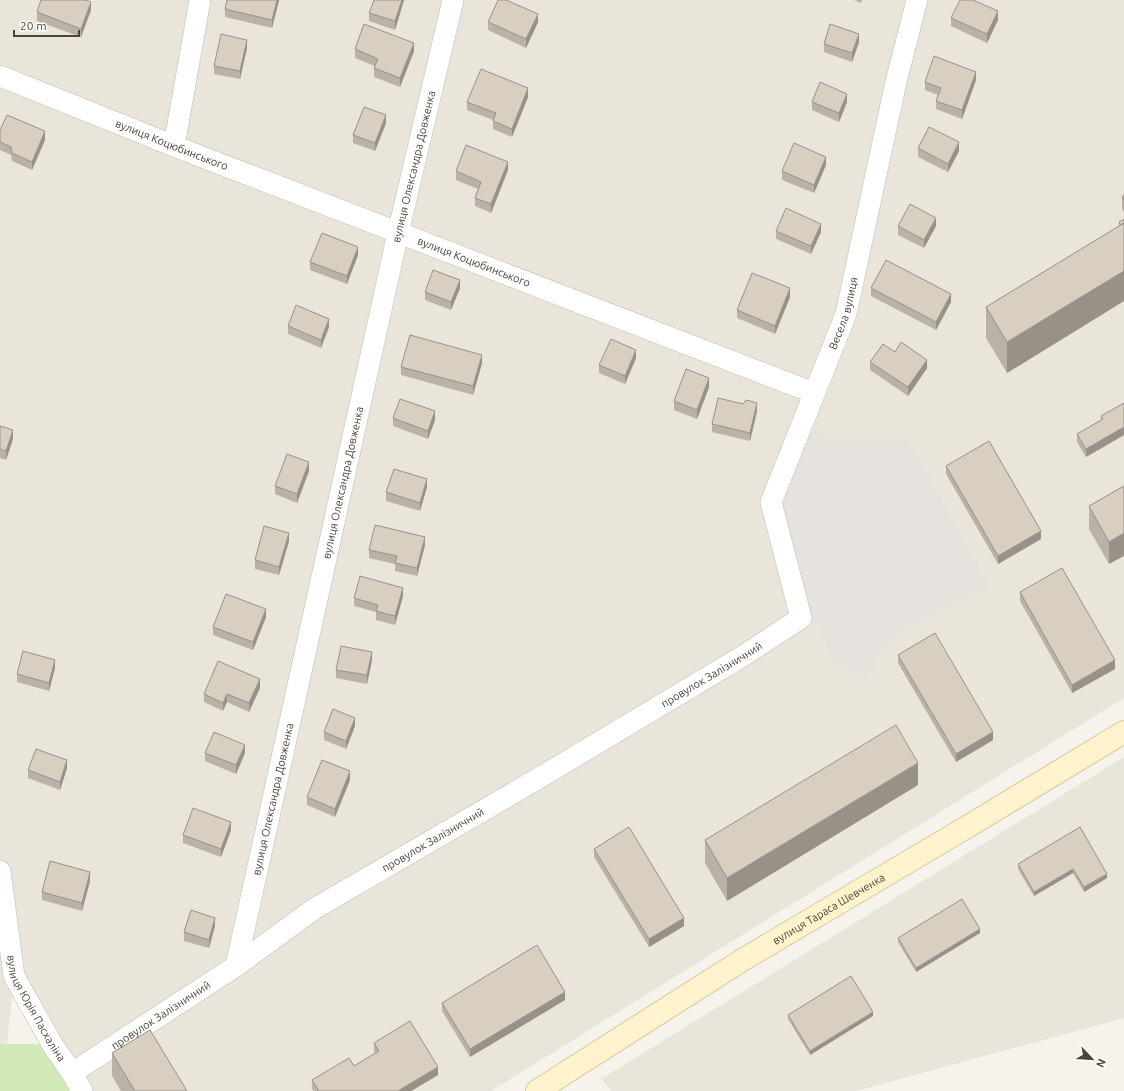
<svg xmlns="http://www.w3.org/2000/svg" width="1124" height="1091" font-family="Ubuntu,sans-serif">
<rect width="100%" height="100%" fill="#f6f3ec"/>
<path fill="#eae5da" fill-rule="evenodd" d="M0 0H1124V698L491 1091H82L14 977 7 1044H0ZM800 428 829 435 867 437 906 433 991 587 944 609 890 642 866 681 832 664 819 627Z
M1124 757V1018L856 1091H612L601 1079Z"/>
<path fill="#e6e2dd" d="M800 428 829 435 867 437 906 433 991 587 944 609 890 642 866 681 832 664 819 627 801 618 771 502Z"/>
<path fill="#d2eab5" d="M0 1044H52L82 1091H0Z"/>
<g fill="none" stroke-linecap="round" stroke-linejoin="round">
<g stroke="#c2bbae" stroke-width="22">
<g id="minor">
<path id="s1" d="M0 76 174 146 814 393"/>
<path d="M174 146 200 0"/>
<path id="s2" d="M0 871 14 976 52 1044 72 1073 82 1091"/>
<path id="s3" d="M236 966 398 233 453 0"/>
<path id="s4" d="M72 1073 236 966 314 909 544 775 743 656 801 618 771 502 846 314 896 82 917 0"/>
</g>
</g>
<g stroke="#d6c79b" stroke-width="24">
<g id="secondary">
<path id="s5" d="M537 1091 744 959 967 827 1124 732"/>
</g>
</g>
<use href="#minor" stroke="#fff" stroke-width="21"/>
<use href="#secondary" stroke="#fff3cd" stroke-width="22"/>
</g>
<path fill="#bab2a6" d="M227 0H279L272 28 225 17V9Z
M374 0H404L395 30 369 21V13Z
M854 0H862L861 3Z
M91 10 81 37 37 21V12Z
M951 18 998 20 987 43 951 26Z
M488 22H538L526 48 488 30Z
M859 42 852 62 824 52V44Z
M247 48 240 79 214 74V66Z
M355 49 414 51 400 87 374 77V68L375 66 355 58Z
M976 80 962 119 936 109V101L938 95 925 90V82Z
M528 97 512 137 493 129V120L467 110V102Z
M812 102H847L839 122 812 110Z
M386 123 375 151 353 143V135Z
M0 130 45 140 32 170 12 161 11 155 0 150Z
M918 148 959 151 948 172 918 157Z
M826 165 814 193 782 180V171Z
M508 170 491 213 475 206V198L478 189 456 180V171Z
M1124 195V212L1122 209V197Z
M1124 219V301L1007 373 986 338V307L1119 226V222Z
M898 226H936L924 248 898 235Z
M776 231 821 232 811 254 776 239Z
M358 255 347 284 310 270V262Z
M460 288 451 310 425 300V292Z
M871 288 951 302 936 330 871 296Z
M790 297 775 334 737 318V310Z
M288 326 329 327 321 348 288 334Z
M895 352 927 368 908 396 870 370V362Z
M636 358 625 384 599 373V365Z
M482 363 473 395 401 375V367Z
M709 387 697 419 674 410V401Z
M1124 403V435L1086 457 1077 442V434L1101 420V416Z
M757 411 750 441 712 432V424Z
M393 418 435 420 428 439 393 426Z
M0 426 13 439 6 460 0 458Z
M946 466 1041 539 998 564 946 474Z
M309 471 297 503 275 494V486Z
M1124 486 1109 564 1089 529V506Z
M427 487 420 511 386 501V492Z
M289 541 279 575 255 569V560Z
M425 545 417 576 395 571V564L369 558V550Z
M1020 592 1115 669 1072 693 1020 601Z
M403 596 395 625 376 620V612L354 606V598Z
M266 617 253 650 213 635V627Z
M898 655 993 740 956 762 898 663Z
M372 660 367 684 336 678V670Z
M55 668 49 691 17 682V674Z
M260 688 249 712 227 702 223 711 204 702V694Z
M355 726 346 749 324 740V732Z
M205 753H245L236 774 205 761Z
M67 768 60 790 28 778V770Z
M350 780 335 817 307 805V797Z
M918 785 727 901 705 863V840Z
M1080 827 1107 878 1084 892 1073 873 1034 896 1018 869V864Z
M231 830 221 857 183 843V835Z
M594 849 684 926 649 947 594 857Z
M90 881 82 911 42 900V892Z
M215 926 209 948 184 941V932Z
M980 933 916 972 898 942V938Z
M565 1000 470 1057 442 1011V1003Z
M788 1015 873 1016 810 1055 788 1019Z
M374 1043 438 1075 411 1091H314L312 1089V1080L354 1066 375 1054 374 1051Z
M112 1053 187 1091H121L112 1076Z"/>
<path fill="#979187" d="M277 0H279L272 28V20Z
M402 0H404L395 30V21Z
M91 2V10L81 37V29Z
M998 11V20L987 43V34Z
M538 14V22L526 48V39Z
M859 34V42L852 62V53Z
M247 40V48L240 79V71Z
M414 43V51L400 87V78Z
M976 72V80L962 119V110Z
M528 88V97L512 137V129Z
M847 94V102L839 122V113Z
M386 115V123L375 151V143Z
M45 131V140L32 170V162Z
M959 142V151L948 172V164Z
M826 157V165L814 193V185Z
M508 162V170L491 213V204Z
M936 218V226L924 248V240Z
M821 224V232L811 254V246Z
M358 247V255L347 284V276Z
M1124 271V301L1007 373V342Z
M460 280V288L451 310V302Z
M790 288V297L775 334V326Z
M951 294V302L936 330V322Z
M329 319V327L321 348V340Z
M636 350V358L625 384V376Z
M482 355V363L473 395V386Z
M927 360V368L908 396V387Z
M709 378V387L697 419V410Z
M757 403V411L750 441V433Z
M435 411V420L428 439V431Z
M1124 427V435L1086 457V449Z
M13 430V439L6 460V451Z
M309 462V471L297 503V494Z
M427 479V487L420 511V503Z
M1041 531V539L998 564V556Z
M289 533V541L279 575V567Z
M1124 533V556L1109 564V542Z
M425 537V545L417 576V568Z
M403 588V596L395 625V616Z
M266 609V617L253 650V642Z
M372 652V660L367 684V675Z
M55 660V668L49 691V683Z
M1115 660V669L1072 693V685Z
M260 679V688L249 712V703Z
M227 694V702L223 711V703Z
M355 718V726L346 749V741Z
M993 732V740L956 762V754Z
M245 745V753L236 774V765Z
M67 760V768L60 790V782Z
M918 763V785L727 901V878Z
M350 771V780L335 817V809Z
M231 822V830L221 857V849Z
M1073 869V873L1034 896V892Z
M90 872V881L82 911V903Z
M1107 874V878L1084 892V887Z
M215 918V926L209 948V940Z
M684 918V926L649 947V939Z
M980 929V933L916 972V968Z
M565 992V1000L470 1057V1049Z
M873 1012V1016L810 1055V1051Z
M438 1067V1075L411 1091H398Z"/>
<path fill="#d8cfc1" stroke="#979187" d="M41 0H86L91 2 81 29 37 12Z
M227 0H277L272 20 225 9Z
M374 0H402L395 21 369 13Z
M498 0H506L538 14 526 39 488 22Z
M960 0H973L998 11 987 34 951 18Z
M364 24 414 43 400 78 374 68 378 59 355 49Z
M830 24 859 34 852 53 824 44Z
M221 34 247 40 240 71 214 66Z
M934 56 976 72 962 110 936 101 941 88 925 82Z
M481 69 528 88 512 129 493 121 496 113 467 102Z
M820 82 847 94 839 113 812 102Z
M364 107 386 115 375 143 353 135Z
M7 115 45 131 32 162 12 153 11 147 0 142V130Z
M929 127 959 142 948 164 918 148Z
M794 143 826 157 814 185 782 171Z
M466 145 508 162 491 204 475 198 481 182 456 171Z
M1124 195V200L1122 197Z
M910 204 936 218 924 240 898 226Z
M786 208 821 224 811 246 776 231Z
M1124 219V223L1121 225 1119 222Z
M1124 223V271L1007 342 986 307Z
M322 233 358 247 347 276 310 262Z
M886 260 951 294 936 322 871 288Z
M433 270 460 280 451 302 425 292Z
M752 273 790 288 775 326 737 310Z
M296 305 329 319 321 340 288 326Z
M410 335 482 355 473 386 401 367Z
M611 339 636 350 625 376 599 365Z
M901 342 927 360 908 387 870 362 883 344 895 352Z
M686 369 709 378 697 410 674 401Z
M718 398 743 404 746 400 757 403 750 433 712 424Z
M400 399 435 411 428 431 393 418Z
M1124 403V427L1086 449 1077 434 1103 419 1101 416Z
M0 426 13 430 6 451 0 449Z
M989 441 1041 531 998 556 946 466Z
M287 454 309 462 297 494 275 486Z
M394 469 427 479 420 503 386 492Z
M1124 486V533L1109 542 1089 506Z
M375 525 425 537 417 568 395 563 397 556 369 550Z
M264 526 289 533 279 567 255 560Z
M1062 568 1115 660 1072 685 1020 592Z
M360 576 403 588 395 616 376 611 378 605 354 598Z
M226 594 266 609 253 642 213 627Z
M935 633 993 732 956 754 898 655Z
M341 646 372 652 367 675 336 670Z
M23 651 55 660 49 683 17 674Z
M218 661 260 679 249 703 227 694 223 703 204 694Z
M333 709 355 718 346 741 324 732Z
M896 725 918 763 727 878 705 840Z
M214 732 245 745 236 765 205 753Z
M36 749 67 760 60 782 28 770Z
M322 760 350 771 335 809 307 797Z
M193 808 231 822 221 849 183 835Z
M629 827 684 918 649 939 594 849Z
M1080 827 1107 874 1084 887 1073 869 1034 892 1018 864Z
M50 861 90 872 82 903 42 892Z
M962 899 980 929 916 968 898 938Z
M191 910 215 918 209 940 184 932Z
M537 945 565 992 470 1049 442 1003Z
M851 976 873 1012 810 1051 788 1015Z
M410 1021 438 1067 398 1091H319L312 1080 349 1058 354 1066 379 1051 374 1043Z
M150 1030 187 1091H135L112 1053Z"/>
<g text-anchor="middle" stroke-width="3" stroke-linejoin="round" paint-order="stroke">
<g font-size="11" fill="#4b4439" stroke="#fff">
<text dy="4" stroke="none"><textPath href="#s1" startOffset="185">вулиця Коцюбинського</textPath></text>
<text dy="4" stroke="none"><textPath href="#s3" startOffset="819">вулиця Олександра Довженка</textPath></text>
<text dy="4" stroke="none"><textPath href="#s1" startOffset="509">вулиця Коцюбинського</textPath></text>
<text dy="4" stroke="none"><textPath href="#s4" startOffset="1182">Весела вулиця</textPath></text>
<text dy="4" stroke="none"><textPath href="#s3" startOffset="495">вулиця Олександра Довженка</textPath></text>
<text dy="4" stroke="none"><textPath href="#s4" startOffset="754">провулок Залізничний</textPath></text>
<text dy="4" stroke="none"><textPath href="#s3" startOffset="171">вулиця Олександра Довженка</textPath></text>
<text dy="4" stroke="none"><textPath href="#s4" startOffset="430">провулок Залізничний</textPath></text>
<text dy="4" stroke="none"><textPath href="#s5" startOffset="344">вулиця Тараса Шевченка</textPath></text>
<text dy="4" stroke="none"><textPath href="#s2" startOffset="144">вулиця Юрія Пасхаліна</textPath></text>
<text dy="4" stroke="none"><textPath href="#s4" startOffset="106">провулок Залізничний</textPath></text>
</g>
</g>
<g transform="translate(1092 1059) rotate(115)" stroke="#ffffff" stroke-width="3" paint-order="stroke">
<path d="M0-3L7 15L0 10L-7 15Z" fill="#4b4439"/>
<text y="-6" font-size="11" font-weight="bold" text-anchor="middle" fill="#4b4439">N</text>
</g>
<path d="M14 30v6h65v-6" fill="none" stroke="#4b4439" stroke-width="2"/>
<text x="20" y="30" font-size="12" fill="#4b4439" stroke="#ffffff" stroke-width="3" paint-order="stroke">20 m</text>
</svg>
